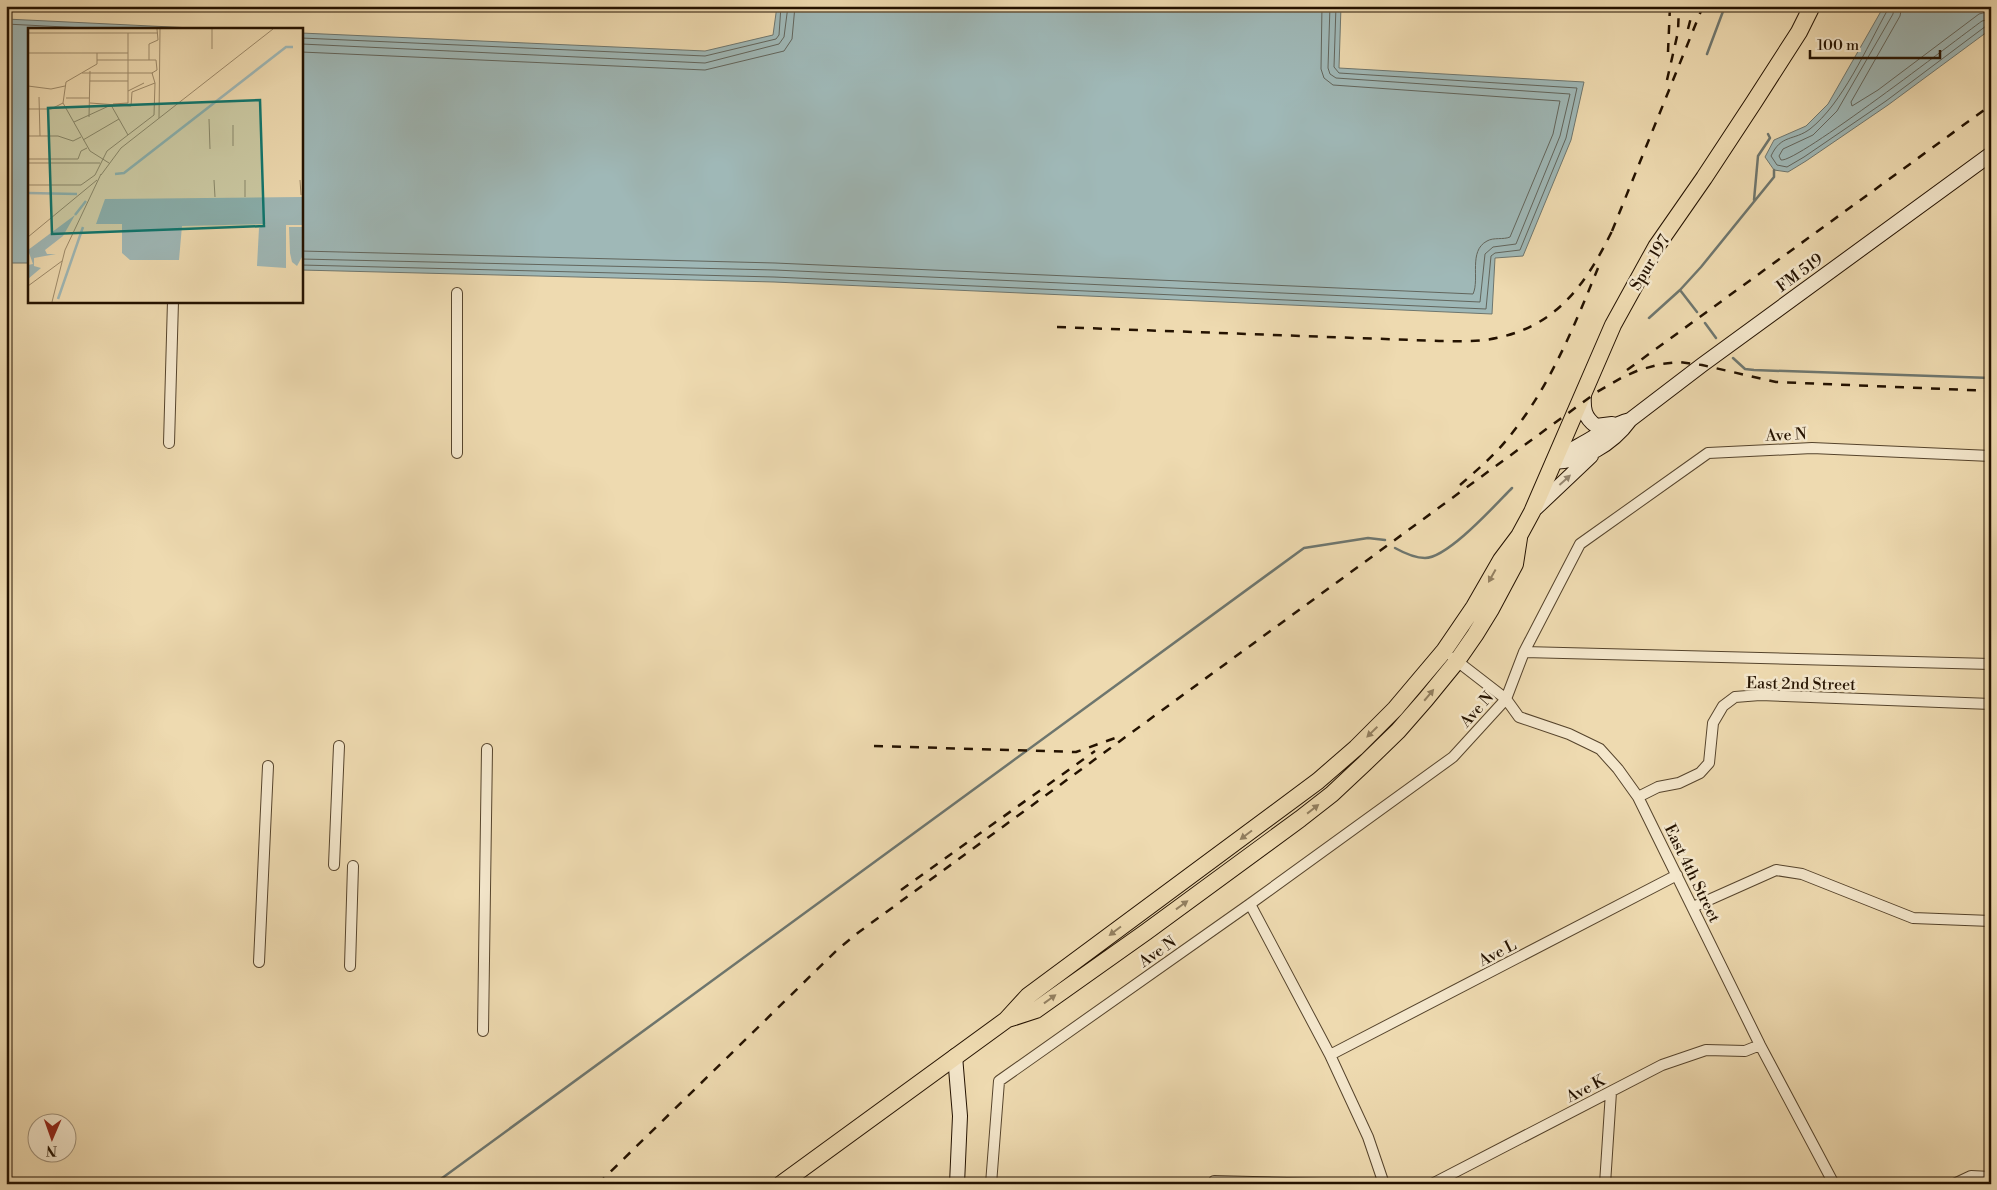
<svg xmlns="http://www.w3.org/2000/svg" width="1997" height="1190" font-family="'Libre Bodoni',serif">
<rect width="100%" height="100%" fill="#eedab0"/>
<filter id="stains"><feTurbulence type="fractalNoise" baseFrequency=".004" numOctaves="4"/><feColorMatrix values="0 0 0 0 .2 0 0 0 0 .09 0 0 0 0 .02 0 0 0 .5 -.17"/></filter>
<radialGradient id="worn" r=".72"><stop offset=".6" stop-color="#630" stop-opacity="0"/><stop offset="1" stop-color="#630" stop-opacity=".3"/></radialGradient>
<path fill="#9fb8b7" stroke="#6e766e" d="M777 6H1341L1339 68 1584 82 1571 140 1523 256 1495 258 1492 314 774 282 301 270V33L705 51 773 35Z
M1884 6H1991V29L1888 105 1806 161 1788 172 1774 170 1765 157 1774 140 1806 126 1828 104Z
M6 19 213 29H29V263H6Z"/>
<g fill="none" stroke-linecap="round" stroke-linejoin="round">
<path stroke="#62655c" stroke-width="1" d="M1888 6 1887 11C1867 47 1842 104 1810 129 1794 141 1781 134 1771 156L1777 165 1787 167 1804 157 1886 101 1986 26 1991 25
M1894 6 1893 14 1837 111 1813 135 1783 149 1779 156 1781 160C1797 163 1957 39 1982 21L1991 19
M1902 6 1900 16 1851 102 1852 106 1878 90 1979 14 1991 11
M6 24 104 29
M301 38 705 56 776 39 779 35 781 6
M301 44 705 63 779 44 784 37 788 6
M301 52 705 70 784 51 792 39 795 6
M301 251 775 263 1473 294C1480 279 1468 251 1487 241 1494 237 1503 240 1510 237L1553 134 1560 101 1333 85 1324 78 1321 69 1322 6
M301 259 775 270 1480 302 1485 254 1493 247 1516 244 1560 136 1570 94 1336 78 1330 74 1328 68 1330 6
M301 265 774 277 1486 309 1491 256 1495 253 1520 250 1566 138 1577 88 1339 73 1334 67 1336 6"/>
<path stroke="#6e766e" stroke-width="2.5" d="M1707 54 1725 6
M1754 200 1758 156 1770 138 1768 134
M1680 290 1697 312
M1649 318 1680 290 1701 267 1774 177V170
M1705 323 1716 338
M1733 358 1745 369 1754 370 1991 378
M1395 548C1404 553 1414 558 1425 558 1448 558 1496 504 1512 488
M434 1184 1304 548 1368 538 1385 540"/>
<g stroke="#56442c" stroke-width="12">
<path id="street" d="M169 443 173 301
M457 453V293
M1524 652 1991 664
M1453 658 1506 699 1519 717 1569 734 1600 749 1618 769 1638 797 1760 1045 1834 1184
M1638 797 1658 787 1679 783 1700 773 1709 763 1713 723 1723 706 1735 697 1760 695 1991 704
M334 865 339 746
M1250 904 1330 1055 1368 1137 1384 1184
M1693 907 1776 870 1802 874 1913 918 1991 921
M259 962 268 766
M350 966 353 866
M483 1031 487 749
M1330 1055 1677 875
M991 1184 999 1081 1250 904 1453 757 1506 699 1524 652 1580 544 1708 453 1812 448 1991 456
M1214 1184V1181L1322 1184
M1432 1184 1662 1065 1706 1050 1745 1051 1760 1045
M1605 1184 1611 1092
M1954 1184 1971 1176 1991 1177"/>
</g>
<g stroke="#241200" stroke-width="16">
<path id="secondary" d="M1584 394C1583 409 1584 417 1596 426L1612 424
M1553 462C1583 461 1612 445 1630 420L1702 365 1991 154
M1553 462C1566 451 1580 446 1594 437 1608 430 1614 424 1630 420
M1536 508 1591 456
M955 1056 960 1116 957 1184"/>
</g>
<g stroke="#241200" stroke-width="18">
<path id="primary" d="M1008 1019 1036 1010 1146 932 1300 819 1332 794 1364 764 1398 731 1426 699 1457 661 1475 635 1491 609 1515 564 1519 538
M781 1184 1006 1020 1028 996 1318 781 1356 748 1395 709 1444 651 1474 607 1501 560 1519 536 1532 512 1613 325 1656 247 1704 178 1754 102 1799 32 1812 6"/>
</g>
<use href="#street" stroke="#f4e7cc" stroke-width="10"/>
<use href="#secondary" stroke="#f4e7cc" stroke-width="14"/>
<use href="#primary" stroke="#eedab0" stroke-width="16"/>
<path stroke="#241200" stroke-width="2.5" stroke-dasharray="9 9" stroke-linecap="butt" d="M1688 29 1694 6
M1668 52 1670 6
M1667 80 1678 32 1679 6
M1612 231 1703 6
M1057 327 1439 341C1454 341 1470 342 1485 340 1556 330 1586 285 1615 225
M1627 370 1991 105
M1460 485C1477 470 1495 455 1509 437 1549 388 1574 327 1598 268
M874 746 1076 752 1118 737
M901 890 1095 751
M598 1184 838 949 859 932 1597 392 1623 377 1639 370 1661 364 1679 362 1702 365 1776 382 1991 391"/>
</g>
<defs><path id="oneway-solid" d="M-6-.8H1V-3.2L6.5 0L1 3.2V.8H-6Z" transform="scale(1.25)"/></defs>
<use fill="#968770" href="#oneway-solid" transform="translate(1565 480) rotate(-42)"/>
<g fill="#938061">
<use href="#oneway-solid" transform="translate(1492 576) rotate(119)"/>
<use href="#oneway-solid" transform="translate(1429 695) rotate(-50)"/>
<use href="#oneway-solid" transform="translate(1372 732) rotate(136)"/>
<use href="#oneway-solid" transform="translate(1313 809) rotate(-38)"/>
<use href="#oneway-solid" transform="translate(1246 835) rotate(143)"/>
<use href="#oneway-solid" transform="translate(1182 905) rotate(-36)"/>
<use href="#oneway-solid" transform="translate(1115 931) rotate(143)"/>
<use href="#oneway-solid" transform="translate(1050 999) rotate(-36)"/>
</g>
<g text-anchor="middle" stroke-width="5" stroke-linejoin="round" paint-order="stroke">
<g font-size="16" fill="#241200" stroke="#f4e7cc">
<text transform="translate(1649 262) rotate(-59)" y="6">Spur 197</text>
<text transform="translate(1799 272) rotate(-36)" y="6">FM 519</text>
<text transform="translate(1786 434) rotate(-3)" y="6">Ave N</text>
<text transform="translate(1801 683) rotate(1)" y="6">East 2nd Street</text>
<text transform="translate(1476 709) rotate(-48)" y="6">Ave N</text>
<text transform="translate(1693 873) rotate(64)" y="6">East 4th Street</text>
<text transform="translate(1157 951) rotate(-35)" y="6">Ave N</text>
<text transform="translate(1497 952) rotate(-27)" y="6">Ave L</text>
<text transform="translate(1585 1088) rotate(-27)" y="6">Ave K</text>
</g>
</g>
<g transform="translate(28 28)">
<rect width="275" height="275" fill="#eedab0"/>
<path d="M275 169V197H258V240L229 238 231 200 238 196 154 198 151 232H102L94 225V196H68L77 171ZM47 187 35 208 17 222 19 226H28L6 230V238L13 240 0 251V237L5 236 0 222ZM261 199H275L274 229 269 238 264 234 262 225Z" fill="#9fb8b7"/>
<path fill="none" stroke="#9fb8b7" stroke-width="2.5" d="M87 146 96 145 258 19H265M0 165 49 166M47 187 58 173M30 271 55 199"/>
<path fill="none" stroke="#9d8a6a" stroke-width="1" d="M184 1V21M0 5H130M0 25H100M121 32V16L130 12 129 1M54 45H125M62 53H100M0 58 23 61 37 58M100 63 116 55M11 69 12 108M38 70H61M35 75 62 123 81 135M62 75 103 78 104 64 127 55M85 76 100 75V5M0 81H23L35 75 38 54 69 36V25M61 89 62 43M131 90 132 1M181 91 182 121M46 94 83 77 100 107M0 108H30L45 113 53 109M55 112 91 91M205 118V97M0 131H50L53 123 59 120M0 135H72M73 147 93 120 245 1M186 152 187 169M217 152V169M272 152 273 167M0 157H53L67 147 79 123 126 87 127 55 124 45 129 42 128 32H69M0 209 69 152M0 258 34 233M24 274 37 222 73 146"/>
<path fill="#0f766e" fill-opacity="0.15" stroke="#0f766e" stroke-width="2.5" d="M232 72 236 198 24 206 20 80Z"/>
<rect width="275" height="275" fill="none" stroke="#241200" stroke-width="2.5"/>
</g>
<rect width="1997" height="1190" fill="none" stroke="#eedab0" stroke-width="25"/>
<rect x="8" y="8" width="1982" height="1175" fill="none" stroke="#241200" stroke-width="2.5"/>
<rect x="12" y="12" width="1972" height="1165" fill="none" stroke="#241200"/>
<g transform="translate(52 1138) rotate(182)"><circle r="24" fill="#f4e7cc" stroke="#a1927a"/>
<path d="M0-4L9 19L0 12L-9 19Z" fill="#8f2418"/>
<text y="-8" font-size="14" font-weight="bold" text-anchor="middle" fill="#241200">N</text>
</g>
<path d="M1810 50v8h130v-8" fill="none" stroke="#241200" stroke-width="2.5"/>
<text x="1817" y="50" font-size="15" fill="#241200" stroke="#f4e7cc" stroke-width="4" paint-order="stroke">100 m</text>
<rect width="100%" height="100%" filter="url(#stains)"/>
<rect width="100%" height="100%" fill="url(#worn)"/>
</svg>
